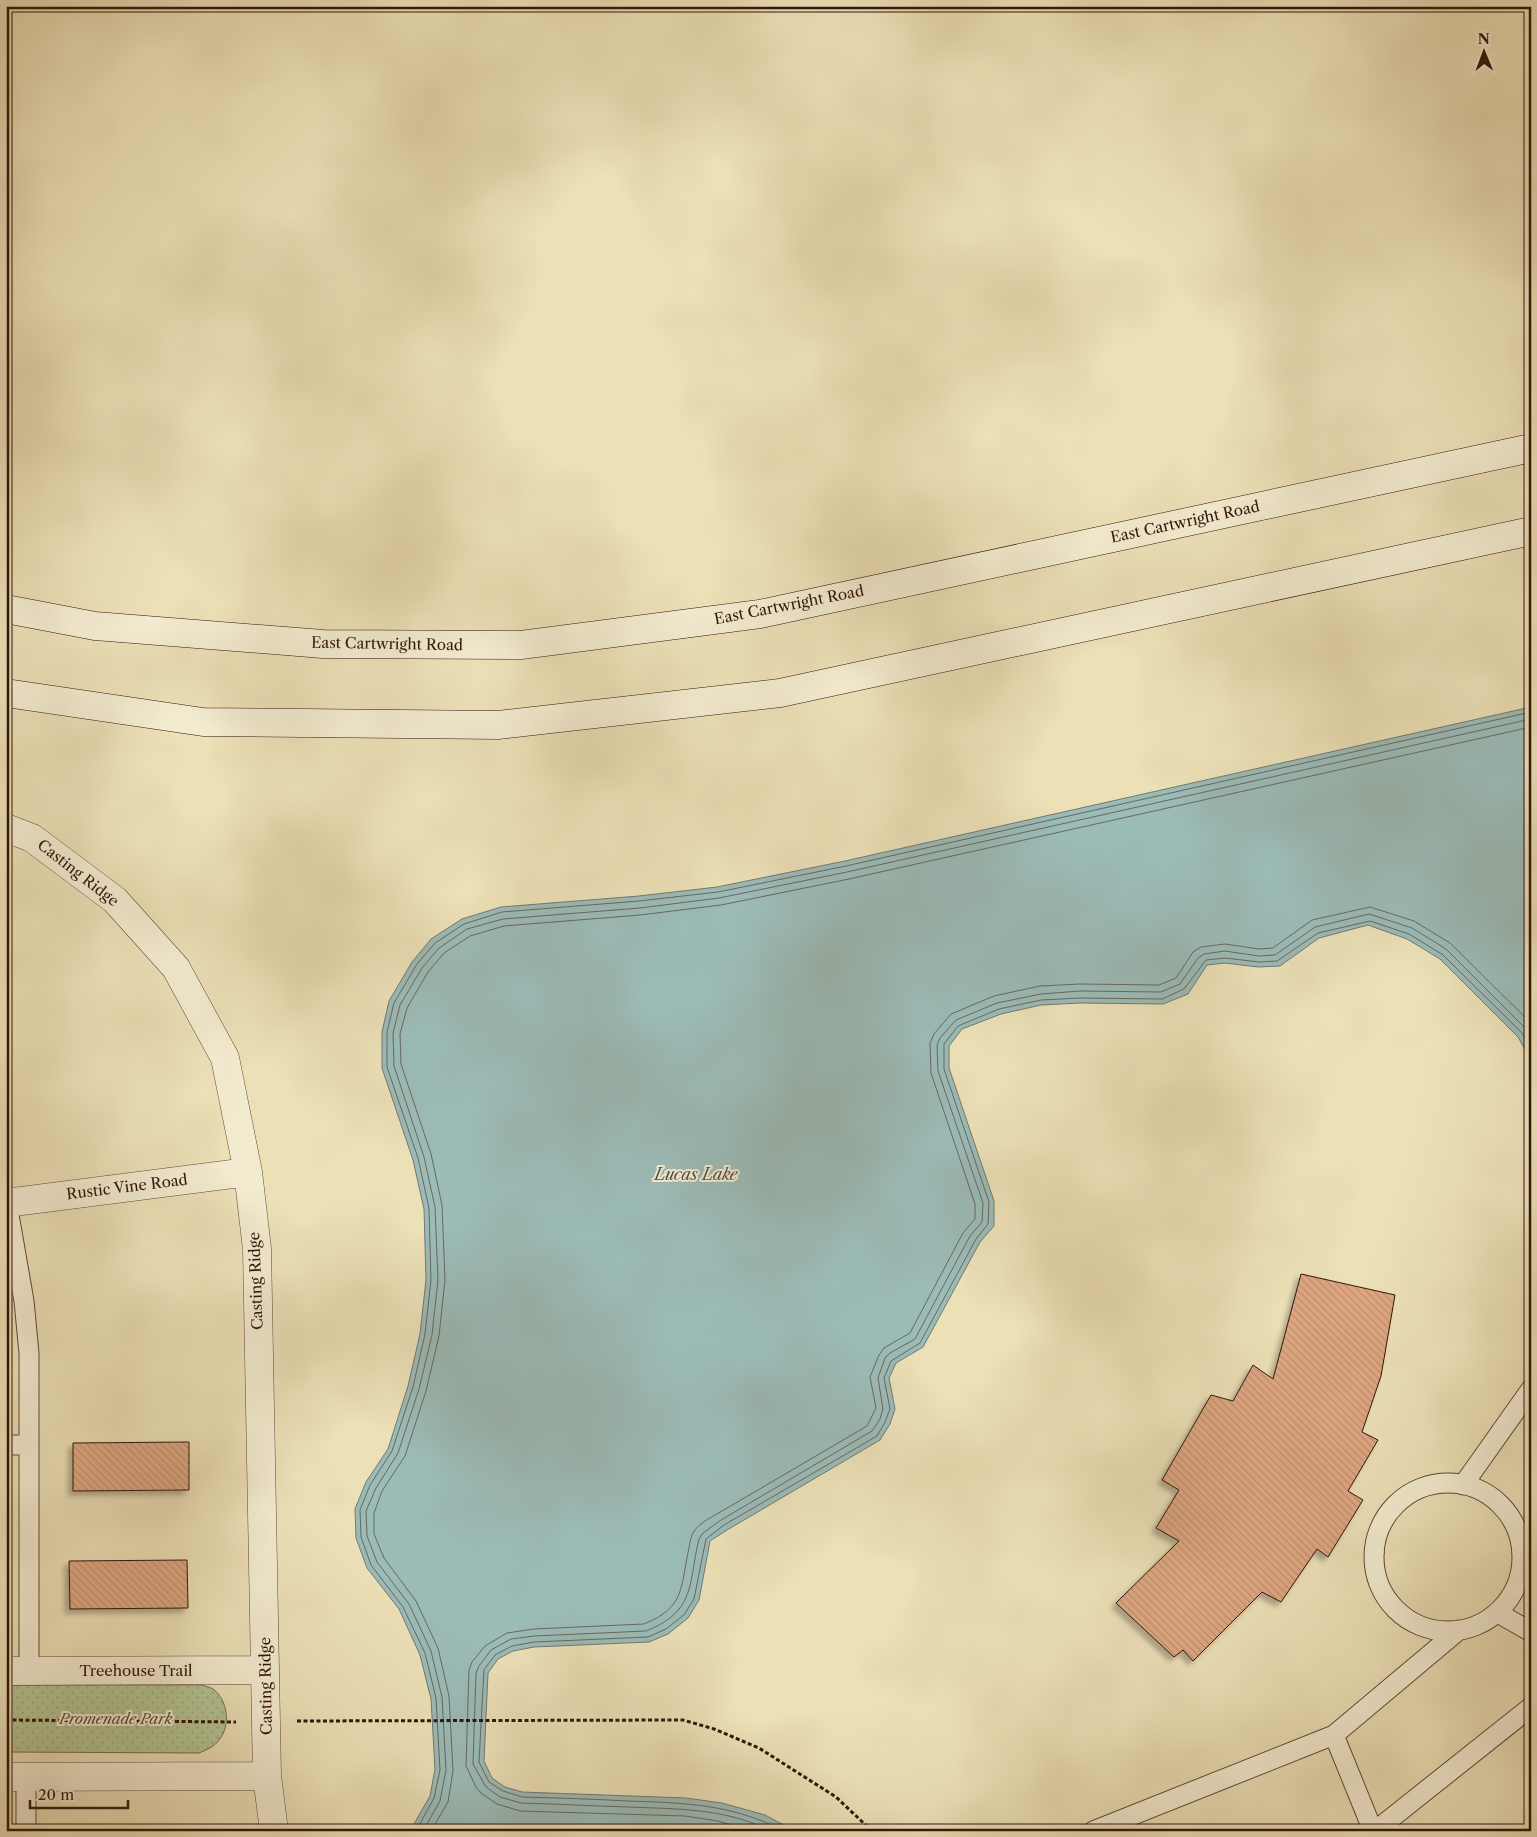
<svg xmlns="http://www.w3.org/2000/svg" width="1537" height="1837" font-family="'Libre Caslon Text',serif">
<defs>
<pattern id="park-dots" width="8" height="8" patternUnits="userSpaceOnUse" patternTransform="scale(1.25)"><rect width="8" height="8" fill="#b3c392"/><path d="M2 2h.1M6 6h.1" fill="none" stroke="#9aa77d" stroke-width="1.8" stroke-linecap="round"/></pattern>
<pattern id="building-back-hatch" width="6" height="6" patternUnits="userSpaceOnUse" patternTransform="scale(1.25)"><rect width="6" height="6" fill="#dea782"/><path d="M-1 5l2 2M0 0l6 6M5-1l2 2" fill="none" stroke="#bf8f6f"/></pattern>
<filter id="shadow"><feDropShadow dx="-4.5" dy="4.5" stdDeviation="2.5" flood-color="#0004"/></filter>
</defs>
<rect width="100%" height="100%" fill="#ece0b7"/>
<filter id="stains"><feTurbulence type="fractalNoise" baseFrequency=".004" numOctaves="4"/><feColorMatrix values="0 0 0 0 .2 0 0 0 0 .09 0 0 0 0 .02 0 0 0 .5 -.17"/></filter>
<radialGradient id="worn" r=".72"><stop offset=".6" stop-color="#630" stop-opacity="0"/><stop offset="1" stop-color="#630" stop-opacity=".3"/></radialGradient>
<path fill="url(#park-dots)" stroke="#726c4e" d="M6 1685H201C205 1686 210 1687 213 1689 228 1700 231 1726 219 1740 214 1747 206 1750 199 1753L6 1752Z"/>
<path fill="#9bbbb7" stroke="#717972" d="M1531 707V1060L1518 1037 1440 959 1407 939 1368 925 1319 938 1280 966 1258 967 1225 963 1207 965 1188 994 1163 1004 1080 1003 1041 1005 1001 1014 962 1029 949 1046V1068L994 1201V1226L980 1242 923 1347 896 1363 889 1378 895 1409 890 1424 880 1440 727 1530 710 1541 699 1600 688 1618 668 1634 649 1642 534 1647 513 1651 498 1659 488 1673 484 1761 492 1778 505 1787 522 1792 686 1798 722 1803 765 1815 795 1831H410L430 1796 435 1769 431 1699 420 1655 399 1609 367 1568 356 1538 355 1509 366 1482 388 1449 408 1386 420 1334 426 1280 424 1209 413 1160 382 1068V1032L389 1001 412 962 431 939 462 919 501 907 639 896 717 887 845 861Z"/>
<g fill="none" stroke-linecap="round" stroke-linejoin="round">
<path stroke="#666861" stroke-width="1" d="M416 1831 434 1798 440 1770 436 1698 425 1653 403 1607 371 1565 361 1537 360 1510 370 1485 392 1451 413 1387 425 1334 431 1280 429 1208 418 1158 387 1067V1032L394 1003 417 964 435 943 464 924 502 912 639 901 718 892 846 866 1531 712
M423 1831 440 1801 446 1770 442 1697 431 1651 409 1604 377 1562 367 1536 366 1511 376 1488 398 1453 419 1389 432 1335 438 1280 435 1207 424 1157 394 1066 393 1033 400 1005 422 968 439 948 467 929 503 919 640 908 719 898 847 872 1531 719
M431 1831 448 1802 453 1771 449 1696 438 1648 416 1601 384 1558 374 1534V1513L382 1491 405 1456 426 1391 439 1336 445 1280 442 1205 431 1154 401 1064 400 1034 407 1008 428 972 444 953 470 936 504 926 640 915 721 905 849 879 1531 727
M751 1831 718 1821 685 1816 520 1811 497 1804 481 1793 476 1787 466 1766 469 1670 472 1662 485 1646 507 1633 534 1629 644 1624C686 1607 680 1587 689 1548 690 1542 691 1535 695 1530 700 1523 710 1518 717 1514L867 1426 876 1408 870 1377 879 1355 884 1348 910 1333 963 1233 975 1219V1204L931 1073 930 1043 934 1034 951 1014 994 996 1040 986 1080 984 1159 985 1176 978 1193 952 1201 947 1225 944 1259 949 1273 948 1312 920 1370 907 1414 921 1450 943 1531 1023
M770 1831C727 1808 676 1809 628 1807 593 1806 557 1804 521 1803L500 1797 486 1787 473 1764 476 1673 479 1666 491 1650 511 1639 534 1636 646 1631C696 1611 688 1585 699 1539L703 1533 721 1520 872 1431 880 1419 883 1409 878 1378 885 1358 890 1353 915 1339 970 1236 982 1222 983 1203 938 1071 937 1045 940 1038 956 1020 997 1003 1041 994 1080 991 1161 992 1180 984 1198 958 1204 954 1225 951 1259 956 1275 955 1315 927 1369 914 1412 928 1446 949 1526 1029 1531 1036
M784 1831C732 1804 686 1803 628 1801 593 1799 557 1798 522 1797L503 1791 489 1782 479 1762 484 1670 495 1655 512 1646 534 1642 648 1637 666 1629 684 1615 694 1599 706 1539 724 1525 877 1436 885 1422 890 1409 884 1378 891 1361 920 1343 976 1239 988 1224 989 1202 944 1069V1044L958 1026 999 1009 1041 1000 1080 998 1162 999 1184 989 1206 960 1225 958 1259 962 1277 961 1318 933 1370 921 1409 934 1443 955 1522 1033 1531 1050"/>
</g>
<path fill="url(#building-back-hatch)" stroke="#31150b" filter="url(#shadow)" d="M1301 1274 1395 1295 1381 1376 1362 1432 1378 1440 1348 1491 1363 1500 1328 1557 1317 1549 1281 1602 1262 1592 1193 1661 1183 1650 1174 1657 1116 1603 1179 1541 1156 1528 1179 1490 1162 1480 1211 1395 1233 1401 1253 1365 1273 1379Z
M189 1442V1490L73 1491V1443Z
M187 1560 188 1608 70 1609 69 1561Z"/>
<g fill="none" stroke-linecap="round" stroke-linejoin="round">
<g stroke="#604836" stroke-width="21">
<path id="service" d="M7 1203 24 1301 29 1353V1671
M6 1445H29
M1374 1557a74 74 0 1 1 148 0a74 74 0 1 1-148 0Z
M1463 1485 1531 1389
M1498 1613 1531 1632
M26 1831V1777
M1093 1831 1334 1735
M1373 1831 1334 1735 1459 1630
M1375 1831 1531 1707"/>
</g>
<g stroke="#604836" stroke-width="29">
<path id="minor" d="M6 828 32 838 115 900 176 968 225 1058 248 1172 257 1249 267 1776 274 1831
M6 1203 248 1172
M6 1671 265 1670
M6 1777 267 1776"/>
</g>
<g stroke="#31150b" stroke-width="29">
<path id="secondary" d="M6 609 95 626 323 644 521 645 760 614 1531 448
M6 693 203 722 498 725 780 693 1531 531"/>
</g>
<path stroke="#31150b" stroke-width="3" stroke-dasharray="4 2.5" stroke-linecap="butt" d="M6 1720 236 1722
M297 1721 683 1720 714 1729 759 1748 836 1797 872 1831"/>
<use href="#service" stroke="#f3ebd0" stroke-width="19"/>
<use href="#minor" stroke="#f3ebd0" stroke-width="28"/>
<use href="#secondary" stroke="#f3ebd0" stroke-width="28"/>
</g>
<g text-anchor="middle" stroke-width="4" stroke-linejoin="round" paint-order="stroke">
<g font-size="15" fill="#31150b" stroke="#f3ebd0">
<text transform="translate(1185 522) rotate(-12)" y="5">East Cartwright Road</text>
<text transform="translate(789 605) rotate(-11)" y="5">East Cartwright Road</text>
<text transform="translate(387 644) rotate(1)" y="5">East Cartwright Road</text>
<text transform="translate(78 873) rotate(38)" y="5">Casting Ridge</text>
<text transform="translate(127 1187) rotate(-7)" y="5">Rustic Vine Road</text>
<text transform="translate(256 1281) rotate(-92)" y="5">Casting Ridge</text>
<text x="136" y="1676">Treehouse Trail</text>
<text transform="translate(266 1686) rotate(-91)" y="5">Casting Ridge</text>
</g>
<g font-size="15" font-style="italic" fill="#584934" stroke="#f3ebd0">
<text x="116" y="1724">Promenade Park</text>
</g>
<g font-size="16" font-style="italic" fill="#564f47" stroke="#f3ebd0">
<text x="696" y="1180">Lucas Lake</text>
</g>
</g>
<rect width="1537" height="1837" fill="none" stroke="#ece0b7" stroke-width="25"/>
<rect x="8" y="8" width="1522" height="1822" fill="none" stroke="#31150b" stroke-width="2.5"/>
<rect x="12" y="12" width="1512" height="1812" fill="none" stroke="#31150b"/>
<g transform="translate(1484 52) rotate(359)" stroke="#f3ebd0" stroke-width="4" paint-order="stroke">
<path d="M0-4L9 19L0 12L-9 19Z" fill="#31150b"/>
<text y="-8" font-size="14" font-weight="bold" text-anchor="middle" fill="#31150b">N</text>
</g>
<path d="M30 1800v8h98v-8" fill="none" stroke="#31150b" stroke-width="2.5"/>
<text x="38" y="1800" font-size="15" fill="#31150b" stroke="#f3ebd0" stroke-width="4" paint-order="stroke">20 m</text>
<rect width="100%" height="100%" filter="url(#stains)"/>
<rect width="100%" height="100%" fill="url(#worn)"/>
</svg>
